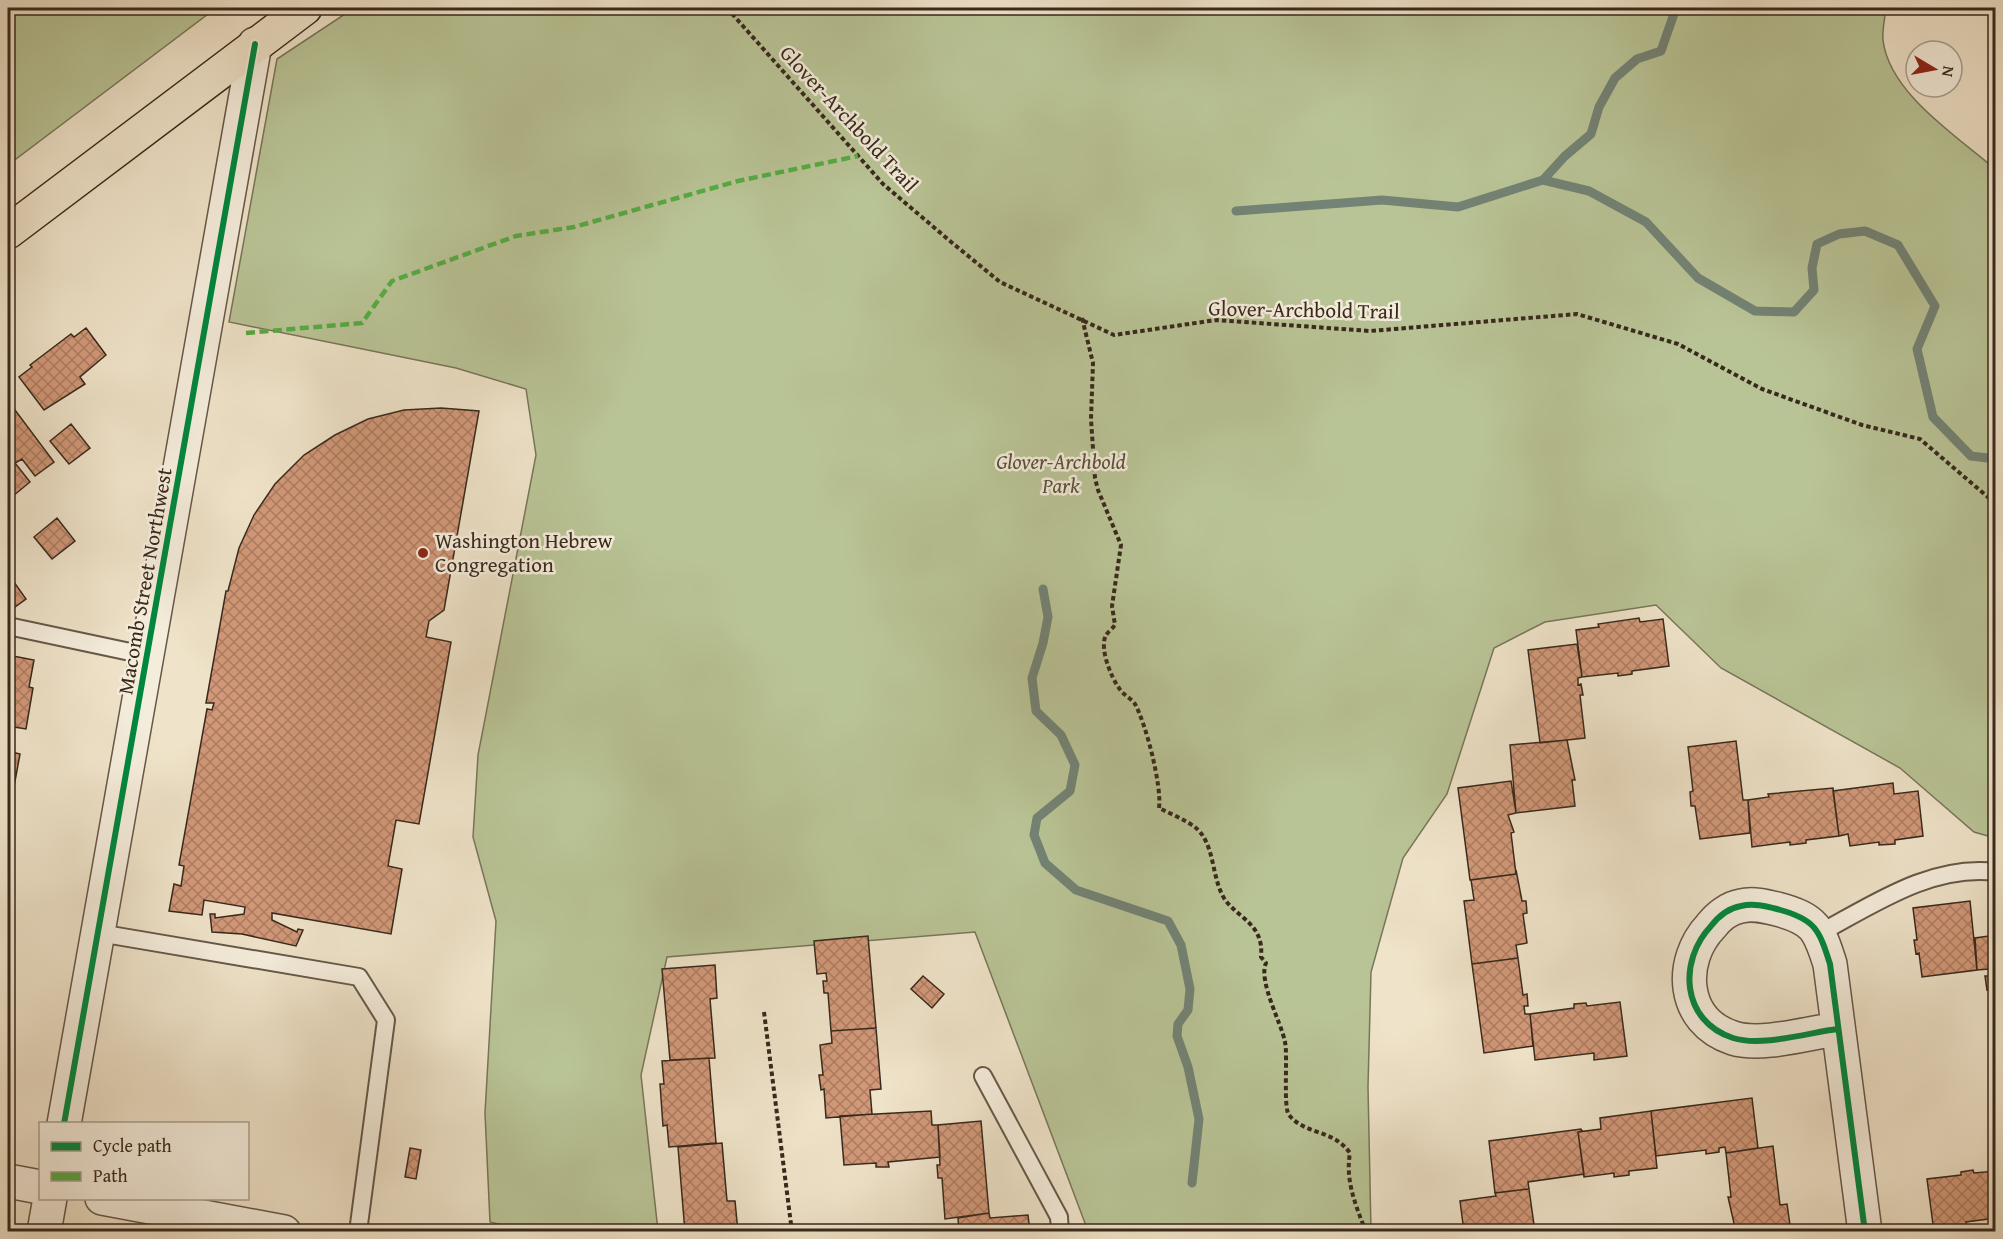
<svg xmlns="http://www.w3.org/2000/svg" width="2003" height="1239" font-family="'Gentium Book Plus',serif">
<defs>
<pattern id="building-cross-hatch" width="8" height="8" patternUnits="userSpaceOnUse" patternTransform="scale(1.5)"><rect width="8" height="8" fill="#d29878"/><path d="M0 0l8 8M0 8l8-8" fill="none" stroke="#ab7c62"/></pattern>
</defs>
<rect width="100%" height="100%" fill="#efe3c9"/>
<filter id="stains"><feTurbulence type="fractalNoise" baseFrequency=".00333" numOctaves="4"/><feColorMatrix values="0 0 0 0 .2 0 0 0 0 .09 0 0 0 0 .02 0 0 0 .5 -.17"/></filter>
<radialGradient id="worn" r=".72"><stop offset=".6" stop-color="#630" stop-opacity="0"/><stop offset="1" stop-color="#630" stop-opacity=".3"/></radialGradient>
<path fill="#b9c496" stroke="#78765a" stroke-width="1.5" d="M8 8H216L8 165Z
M354 8H1886C1885 18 1882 30 1883 40 1889 93 1957 136 1995 169V838L1974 832 1900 768 1721 668 1656 605 1545 622 1494 648 1447 794 1403 858 1371 972 1368 1087 1371 1231H1088L975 932 667 957 641 1075 658 1231H525L490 1222 485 1113 496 921 473 837 478 755 536 455 526 389 456 368 229 322 277 59Z"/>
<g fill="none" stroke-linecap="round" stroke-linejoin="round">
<path stroke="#738375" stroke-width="9" d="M1543 180 1565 156 1591 134 1599 107 1615 78 1637 59 1661 51 1676 8
M1236 211 1382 200 1458 207 1543 180 1589 191 1646 222 1698 278 1755 311 1794 312 1814 290 1812 268 1817 244 1839 234 1865 231 1898 245 1935 306 1917 349 1933 417 1971 456 1996 459
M1043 589 1048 617 1043 643 1032 678 1036 711 1061 735 1075 765 1070 791 1037 818 1034 835 1045 863 1076 890 1168 921 1181 945 1190 989 1188 1010 1178 1024 1177 1036 1188 1067 1199 1119 1192 1183"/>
</g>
<path fill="url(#building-cross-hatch)" stroke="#38291d" stroke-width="1.5" d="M86 328 106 355 80 377 85 384 44 410 19 377 32 367 30 365 71 334 74 337Z
M12 406 54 462 35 476 22 459 15 463 30 482 13 496 8 489V410Z
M441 408 479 411 444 610 429 621 426 637 451 642 419 824 396 820 388 866 402 869 391 934 272 913V920L297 932 298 929 303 930 296 946 242 934 212 932 210 914H215V918L244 914 245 907 204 900 202 915 169 911 174 884 181 886 184 866 179 865 207 709 212 710 214 703H206L226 591H228L239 548 254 515 275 484 304 455 335 435 368 419 404 410Z
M71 424 90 448 69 464 50 441Z
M57 518 75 541 52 559 34 537Z
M9 575 26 599 8 612V576Z
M1639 618 1640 622 1663 619 1669 666 1632 671V674L1618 676V673L1582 677 1576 630 1599 627 1598 624Z
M1577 644 1582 677 1578 678V685L1581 684 1583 695H1580L1585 738 1540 743 1528 650Z
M8 655 34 660 29 687 33 688 26 729 8 726Z
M1567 740 1575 780H1572L1575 806 1516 813 1510 745Z
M1736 741 1743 800H1748L1750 833 1700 839 1695 806H1691L1690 792 1693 791 1688 747Z
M8 751 20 754 11 803H8Z
M1511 781 1516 813 1508 815 1514 832 1511 833 1516 874 1470 880 1458 788Z
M1893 783 1894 794 1918 791 1923 836 1895 840V844L1879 845V842L1850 846 1848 834 1839 836 1833 791Z
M1833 788 1839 836 1806 840V843L1790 845V842L1752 847 1748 800 1769 797 1768 794Z
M1516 870 1522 901H1526L1527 913 1523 914 1527 943 1516 945 1518 958 1472 964 1464 901 1474 900 1471 880 1516 874Z
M1970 901 1977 970 1922 977 1919 953 1916 954 1914 940H1917L1913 908Z
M1996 935V1022L1991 989 1987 990 1985 976H1990L1989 969 1977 970 1975 938Z
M868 936 876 1028 831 1031 828 993H824L823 981H827L826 973 817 974 814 941Z
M1518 958 1523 995 1527 994 1528 1006H1524L1525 1014H1530L1533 1046 1484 1053 1472 964Z
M715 965 717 998 710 999 715 1058 670 1060 662 969Z
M923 976 944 994 932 1008 911 989Z
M1620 1002 1627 1056 1594 1060V1053L1535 1060 1530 1014 1574 1008V1004L1586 1003 1587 1006Z
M876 1028 881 1089 870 1090 872 1114 826 1118 824 1089 821 1090 819 1075H823L820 1045 832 1043 831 1031Z
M709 1058 716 1143 669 1147 667 1125 663 1126 660 1084H664L662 1061Z
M1752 1098 1758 1148 1726 1153 1725 1147 1719 1148V1152L1706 1154V1150L1656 1156 1651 1111Z
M931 1111 932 1125H938L940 1157 888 1162 889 1167H876V1163L844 1165 840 1116Z
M1651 1111 1657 1168 1629 1171V1175L1614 1177V1173L1584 1177 1578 1132 1601 1129 1600 1118Z
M981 1121 989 1213 945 1219 942 1178H938L937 1165H940L938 1125Z
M1581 1129 1582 1131 1578 1132 1584 1174 1528 1182 1529 1189 1495 1193 1489 1141Z
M722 1143 727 1201H735L738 1232H685L678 1147Z
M1773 1146 1780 1205 1787 1204 1791 1232H1736L1728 1197H1731L1726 1153Z
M410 1148 421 1150 416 1179 405 1177Z
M1973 1170 1974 1173 1996 1171V1218L1966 1222 1967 1229 1934 1232 1927 1179 1961 1175V1172Z
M1529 1189 1535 1232H1464L1460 1201 1496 1196 1495 1193Z
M989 1213 990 1218 1028 1215 1030 1232H959L958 1218Z"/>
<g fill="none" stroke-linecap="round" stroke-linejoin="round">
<g stroke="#665848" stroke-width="20">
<path id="service" d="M8 626 149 656
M99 933 359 977 386 1020 358 1232
M1820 933C1874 904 1932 864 1996 872
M983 1076 1059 1217 1060 1232"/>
</g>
<g stroke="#665848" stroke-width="36">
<path id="minor" d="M1837 1029C1808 1033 1761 1047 1733 1038 1681 1021 1678 961 1711 926 1718 917 1729 908 1741 906 1753 903 1765 906 1777 909 1815 919 1819 929 1830 964L1865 1232
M102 1198 284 1232"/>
</g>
<g stroke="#665848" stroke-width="36">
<path id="tertiary" d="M64 1124 255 44
M8 1181 40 1187
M44 1232 50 1198"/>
</g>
<g stroke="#38291d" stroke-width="36">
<path id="primary" d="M8 232 305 8"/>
</g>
<path stroke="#38291d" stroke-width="4" stroke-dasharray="4.5 3" stroke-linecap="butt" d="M727 8 883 184 950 241 1000 282 1114 335 1216 320 1370 331 1577 314 1678 344 1762 389 1862 425 1920 439 1996 504
M1082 318 1093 363 1091 419 1095 478 1098 490 1121 545 1112 606 1115 625C1113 628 1108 632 1106 635 1099 648 1111 677 1119 688 1123 695 1131 698 1135 704 1146 724 1162 786 1159 808 1171 814 1186 820 1196 828 1216 845 1211 881 1226 901 1241 920 1264 925 1261 957L1266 963C1258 981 1281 1022 1285 1042 1288 1056 1283 1108 1289 1115 1305 1135 1333 1129 1350 1153 1345 1181 1356 1206 1366 1232
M764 1012 792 1232"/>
<use href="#service" stroke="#f5eddc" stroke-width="16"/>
<use href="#minor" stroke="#f5eddc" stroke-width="33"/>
<use href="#tertiary" stroke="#f5eddc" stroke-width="33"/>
<use href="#primary" stroke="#efe3c9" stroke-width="33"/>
<path stroke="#55ab43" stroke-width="4.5" stroke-dasharray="9 4.5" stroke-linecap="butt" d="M246 333 362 323 392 281 516 236 574 227 738 181 858 156"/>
<g stroke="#f5eddc" stroke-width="10">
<path id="cycleway" d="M1837 1029C1808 1033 1761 1047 1733 1038 1681 1021 1678 961 1711 926 1718 917 1729 908 1741 906 1753 903 1765 906 1777 909 1815 919 1819 929 1830 964L1865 1232
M64 1124 255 44"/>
</g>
<use href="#cycleway" stroke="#00873e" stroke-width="6"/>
</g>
<circle fill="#8f2418" stroke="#f5eddc" stroke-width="2" cx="423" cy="553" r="6"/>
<g text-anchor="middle" stroke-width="5" stroke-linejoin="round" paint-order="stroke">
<g font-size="21" fill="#38291d" stroke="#f5eddc">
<text transform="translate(849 119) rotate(47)" y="7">Glover-Archbold Trail</text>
<text transform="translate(1304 310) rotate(1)" y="7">Glover-Archbold Trail</text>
<text transform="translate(145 581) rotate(-80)" y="7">Macomb Street Northwest</text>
</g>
<g font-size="21" font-style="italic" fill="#58503b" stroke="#f5eddc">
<text x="1061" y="469">Glover-Archbold<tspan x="1061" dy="24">Park</tspan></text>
</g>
<g font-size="21" fill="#38291d" stroke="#f5eddc" text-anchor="start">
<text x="435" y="548">Washington Hebrew<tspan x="435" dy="24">Congregation</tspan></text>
</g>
</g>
<rect width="2003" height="1239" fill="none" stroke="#efe3c9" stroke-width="30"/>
<rect x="9" y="9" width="1985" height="1221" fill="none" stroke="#38291d" stroke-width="3"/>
<rect x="15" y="15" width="1973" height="1209" fill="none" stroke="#38291d" stroke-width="1.5"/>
<rect x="39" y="1122" width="210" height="78" fill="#f5eddc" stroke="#a99f90" stroke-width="1.5"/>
<rect x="51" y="1142" width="30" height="9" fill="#00873e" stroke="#a99f90" stroke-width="1.5"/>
<text x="93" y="1152" font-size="18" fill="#38291d">Cycle path</text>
<rect x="51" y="1172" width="30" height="9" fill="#55ab43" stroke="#a99f90" stroke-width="1.5"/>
<text x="93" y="1182" font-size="18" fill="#38291d">Path</text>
<g transform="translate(1934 69) rotate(100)"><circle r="28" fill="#f5eddc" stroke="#a99f90" stroke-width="1.5"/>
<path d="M0-4.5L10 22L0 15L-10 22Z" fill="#8f2418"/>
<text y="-9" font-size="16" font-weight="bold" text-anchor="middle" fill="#38291d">N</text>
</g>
<rect width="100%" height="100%" filter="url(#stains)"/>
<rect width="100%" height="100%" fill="url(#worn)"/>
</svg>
